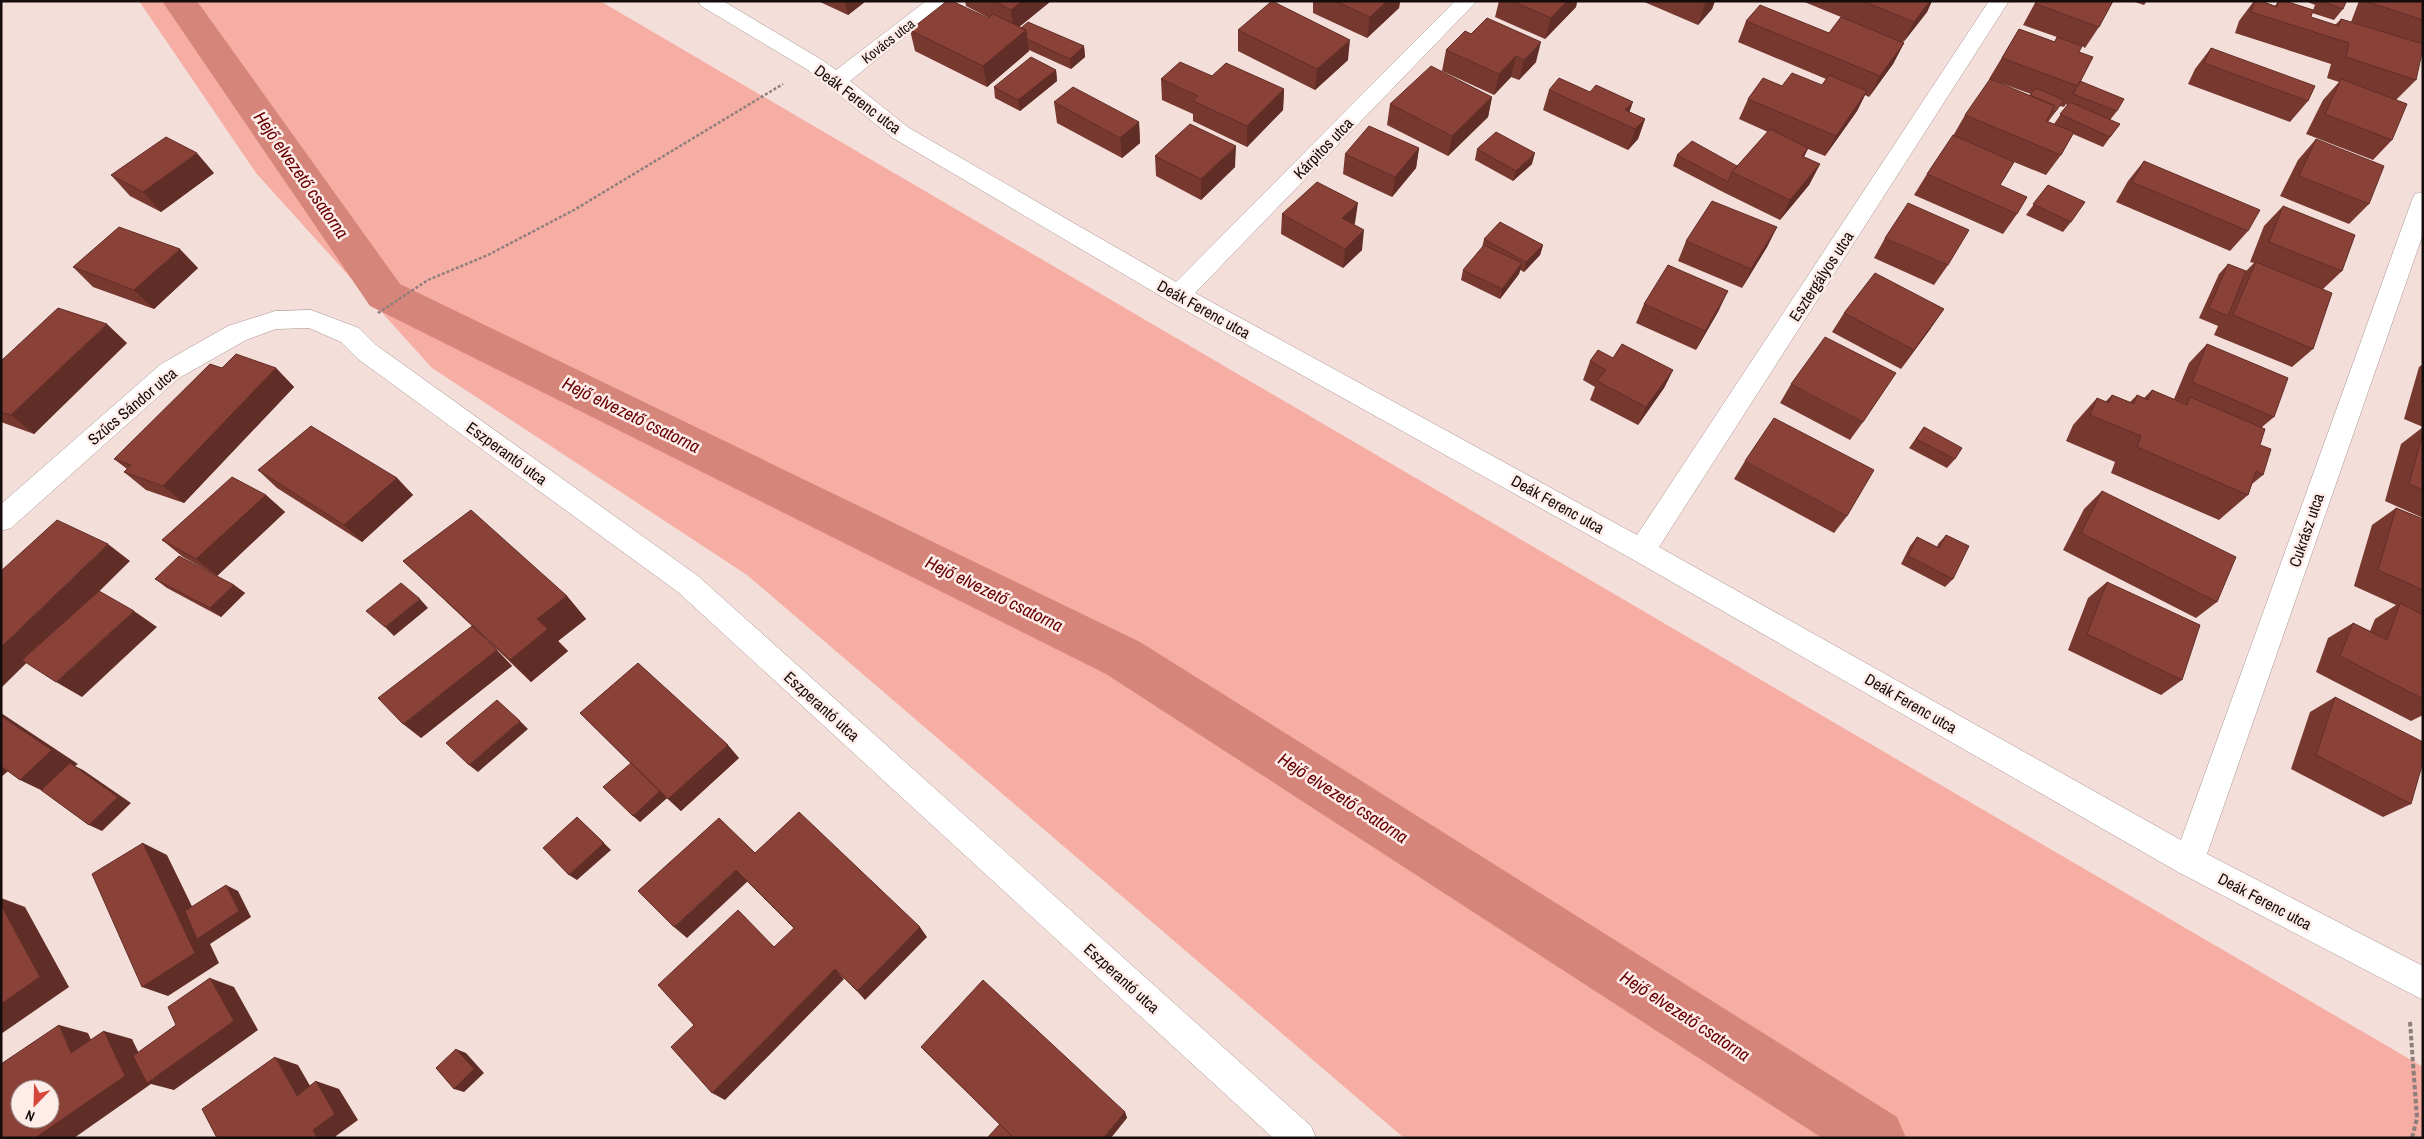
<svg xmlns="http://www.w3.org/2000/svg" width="2424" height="1139" font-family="'Archivo Narrow',sans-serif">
<rect width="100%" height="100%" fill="#f4deda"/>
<path fill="#f6ada3" d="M139 1H600L2423 1067V1138H1404L747 575 432 368 256 173Z"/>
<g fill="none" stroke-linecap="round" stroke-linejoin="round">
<path fill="#d6857a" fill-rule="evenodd" d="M162 1H197L400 284 1140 642 1897 1117 1906 1138H1822L1106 674 370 306Z"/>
<g stroke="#a99592" stroke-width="1">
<path id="minor" d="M698 1H723L822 60 836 70 926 1H949L850 81 909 128 1176 282 1455 1H1477L1195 293 1637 535 1989 1H2009L1659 547 2181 840 2412 200 2415 194 2423 192V234L2207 854 2423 966V1000L2178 872 1632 559 1169 301 893 138 808 70 701 6Z
M311 310 359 328 376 345 698 576 1311 1126 1316 1138H1273L678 592 358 359 341 342 309 328 276 329 246 340 179 378 11 528 1 531V504L161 364 228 326 275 311Z"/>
</g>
<path stroke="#8e7f7c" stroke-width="2.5" stroke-dasharray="3 2" stroke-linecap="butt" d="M378 313 428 280 488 255 574 210 783 84"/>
<path stroke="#8e7f7c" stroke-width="4" stroke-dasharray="4.5 2.5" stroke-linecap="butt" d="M2410 1022 2417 1118 2412 1138"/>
<use href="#minor" fill="#fff" fill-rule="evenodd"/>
</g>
<path fill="#773830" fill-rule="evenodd" d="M818 1H866L848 15Z
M965 1H1051L1019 27 1084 46 1085 57 1071 69 1029 50V51L987 87 915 51 910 30 989 18 966 6Z
M1313 1H1400L1399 8 1367 38 1313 13Z
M1499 1H1577L1576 7 1545 39 1495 17Z
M1642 1H1715L1712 9 1698 25Z
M1802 1H1932L1927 12 1903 42 1904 43 1893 64 1869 97 1865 95 1857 111 1825 156 1808 149 1804 157 1820 164 1809 185 1780 220 1723 192 1673 166 1677 155 1737 166 1768 132 1739 119 1748 99 1782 86 1822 85 1826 79 1738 42 1746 21 1829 33 1841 17Z
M2036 1H2113L2099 27 2085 48 2082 46 2079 52 2080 81 2117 111 2110 120 2120 124 2103 147 2073 134 2061 155 2046 175 2014 162 2000 185 2017 214 2003 234 1914 195 1927 174 1953 136 1965 115 2030 95 2031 94 1989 79 2019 29 2054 42 2057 37 2023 25ZM2066 104 2067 105 2054 124 2048 122 2060 106 2064 107Z
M2132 1H2147L2144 5Z
M2254 1H2261L2275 6 2278 1H2285L2313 10 2315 5 2305 1H2346L2343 9 2334 20 2312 13 2311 17 2335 25 2341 19 2351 22 2359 1H2423V42L2421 44 2416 80 2396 100 2392 140 2373 160 2306 134 2323 100 2339 82 2327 78 2331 64 2235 33 2239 21Z
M1238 30 1348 60 1315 90 1238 51Z
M1465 31 1536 62 1519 80 1511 77 1494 95 1442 71 1446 50Z
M2211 48 2308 101 2290 122 2188 84 2195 69Z
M1056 70 1057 81 1020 111 995 98 994 87Z
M1212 76 1284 89 1283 110 1247 147 1193 121V114L1162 100 1161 79Z
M1549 90 1629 112 1645 119 1638 139 1628 150 1543 110Z
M1492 97 1488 117 1448 156 1387 125 1390 104Z
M1054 102 1139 122 1140 143 1122 158 1057 123Z
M2316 139 2369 204 2349 224 2280 196 2298 160Z
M1419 148 1416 168 1392 197 1343 174 1345 154Z
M1477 149 1532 164 1513 181 1475 160Z
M1155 156 1235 167 1201 200 1156 176Z
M2144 161 2248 231 2230 251 2116 202 2128 181Z
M214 173 161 212 130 196 111 175Z
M2048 185 2071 222 2063 232 2026 215Z
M2283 206 2342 271 2323 289 2313 349 2292 367 2214 335 2218 326 2199 318 2219 274 2228 264 2246 271 2254 263 2250 262 2264 226Z
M1282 214 1355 223 1354 224 1362 250 1343 268 1281 234Z
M1777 227 1767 247 1742 288 1678 261 1686 241Z
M1885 238 1948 265 1934 285 1874 258Z
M1484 239 1543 245 1540 255 1524 272 1520 270 1519 274 1500 299 1461 280 1463 270 1482 248Z
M73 267 198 268 154 309 93 287Z
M1644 304 1719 310 1696 350 1636 323Z
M1844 313 1931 328 1901 369 1832 332Z
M127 343 34 434 1 422V361Z
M2207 344 2274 417 2262 427 2260 445 2263 475 2252 484 2248 495 2219 520 2111 473 2115 462 2066 441 2073 425 2097 398 2105 402 2112 395 2130 402 2137 395 2144 398 2152 390 2174 399 2189 363Z
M1613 358 1673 370 1664 388 1638 425 1590 400 1595 387 1583 380 1590 361Z
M2423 364V427L2404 419 2419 367Z
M222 368H276L294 387 184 503 146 490 124 472 127 469 114 459Z
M1791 384 1863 422 1850 440 1780 403Z
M1924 427 1955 459 1947 468 1909 448Z
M2423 427V518L2385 501 2401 444Z
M1745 461 1847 516 1834 533 1734 479Z
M258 470 397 478 413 495 362 542 277 488Z
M2102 491 2217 602 2196 618 2063 550 2084 509Z
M266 495 285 512 217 576 183 557 162 540Z
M2396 508 2423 519V715L2411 721 2316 672 2328 638 2353 623 2370 631 2375 619 2396 605 2354 586 2372 525Z
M1946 535 1953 579 1945 587 1901 564 1910 546 1917 537 1937 547 1938 544Z
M403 561 567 596 586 619 558 641 568 651 531 682 482 635 512 666 421 738 472 626Z
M155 579 234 585 245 593 221 617 167 588Z
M2107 582 2182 680 2161 695 2068 650 2088 598Z
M2335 697 2411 804 2383 817 2291 769 2310 712Z
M580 713 739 758 681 811 667 798 640 822 630 763Z
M921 1047 1125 1112 1127 1118 999 1124Z"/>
<path fill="#612e27" d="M845 1H866L848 15Z
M1022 1H1051L1014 31 1011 10Z
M1387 1H1400L1399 8 1367 38 1370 17Z
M1567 1H1577L1576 7 1545 39 1551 18Z
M1708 1H1715L1712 9 1698 25 1705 4Z
M1930 1H1932L1927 12 1903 43 1914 22Z
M1026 30 1029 51 987 87 983 66Z
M1350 40 1348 60 1315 90 1317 69Z
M1541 42 1536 62 1519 80 1524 60Z
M1904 43 1893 64 1869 97 1880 76Z
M1084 46 1085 57 1071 69 1070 59Z
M1516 56 1511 77 1494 95 1499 74Z
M1056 70 1057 81 1020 111 1018 100Z
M1284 89 1283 110 1247 147V126Z
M1867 91 1857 111 1825 156 1836 136Z
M1492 97 1488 117 1448 156 1452 136Z
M1633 102 1626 122 1625 110Z
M1645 119 1638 139 1628 150 1635 129Z
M1139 122 1140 143 1122 158 1120 138Z
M1236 146 1235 167 1201 200V179Z
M1419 148 1416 168 1392 197 1395 177Z
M1808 148 1798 168 1802 156Z
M197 153 214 173 161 212 143 192Z
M1535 153 1532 164 1513 181 1516 171Z
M1820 164 1809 185 1780 220 1790 200Z
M1358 203 1355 223 1340 238 1342 218Z
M1777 227 1767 247 1742 288 1751 269Z
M1364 230 1362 250 1343 268 1345 249Z
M1543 245 1540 255 1524 272 1526 262Z
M180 249 198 268 154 309 134 290Z
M1522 263 1519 274 1500 299 1502 289Z
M1728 291 1719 310 1696 350 1705 331Z
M1944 309 1931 328 1901 369 1914 350Z
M107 324 127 343 34 434 11 415Z
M276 368 294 387 184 503 163 486Z
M1673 370 1664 388 1638 425 1646 407Z
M397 478 413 495 362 542 344 525Z
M266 495 285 512 217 576 196 559Z
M108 544 130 561 1 688V647Z
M234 585 245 593 221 617 210 608Z
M567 596 586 619 558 641 568 651 531 682 510 660 537 619Z
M420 599 428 608 394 636 385 627Z
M134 611 157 627 82 697 56 682Z
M497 650 512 666 421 738 403 724Z
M1 713 78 764 75 766 83 770 131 803 102 831 89 825 47 793 20 780 1 716Z
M520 721 528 729 478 772 469 765Z
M728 745 739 758 681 811 668 799Z
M1 763 12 768 1 777Z
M660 791 667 798 640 822 633 816Z
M577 817 611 850 577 880 569 875Z
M143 843 167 855 205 933 226 885 238 891 251 917 210 944 219 963 168 996 142 987Z
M736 870 748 881 687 938 674 927Z
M1 898 25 907 69 987 1 1034Z
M920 927 927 937 865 1000 857 991Z
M835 969 844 979 725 1100 712 1093Z
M210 978 234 987 258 1030 174 1090 151 1084 74 1138H35L104 1031 132 1039 152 1080Z
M59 1025 88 1033 100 1060 71 1053Z
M456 1049 466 1053 484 1073 464 1092 454 1089Z
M275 1057 298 1065 320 1103 297 1096Z
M316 1081 339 1089 358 1120 336 1136 337 1138H317L313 1130Z
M1125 1112 1127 1118 1111 1138H1103Z"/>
<path fill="#8a4138" stroke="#612e27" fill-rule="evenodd" d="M947 1H952L988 18 993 14 1026 30 983 66 910 30Z
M994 1H1022L1011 10Z
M1272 1 1350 40 1317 69 1238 30Z
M1335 1H1387L1370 17Z
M1512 1H1567L1551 18Z
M1699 1H1708L1705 4Z
M1863 1H1930L1914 22Z
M2037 1H2113L2099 27 2036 4Z
M2255 1H2261L2277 7 2279 1H2285L2313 10 2311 17 2339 26 2341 19 2423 44V48L2416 80 2346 57 2349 43 2251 12Z
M2321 1H2345L2346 2 2343 9Z
M2369 1H2423V20L2368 2Z
M1760 5 1829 33 1841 17 1904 43 1880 76 1746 21Z
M1487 18 1541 42 1524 60 1516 56 1499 74 1446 50 1465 31 1471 34Z
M1028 22 1084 46 1070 59 1027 39 1026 30 1021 28Z
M2019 29 2055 42 2057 37 2082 46 2079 52 2093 57 2078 86 2002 58Z
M2211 48 2315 86 2308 101 2204 63Z
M1031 57 1056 70 1018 100 994 87Z
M1180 62 1212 76 1226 63 1284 89 1247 126 1193 101 1198 96 1161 79Z
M1431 66 1492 97 1452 136 1390 104Z
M1792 73 1822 85 1829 75 1867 91 1836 136 1748 99 1763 78 1782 86Z
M1559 78 1590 92 1596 85 1633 102 1625 110 1645 119 1635 129 1549 90Z
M1990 79 2055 106 2046 121 2074 132 2061 155 1965 115Z
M2341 79 2407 104 2392 140 2325 114Z
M2080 81 2124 99 2117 111 2073 94Z
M1073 87 1139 122 1120 138 1054 102Z
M2036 88 2064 100 2055 112 2052 111 2055 106 2030 95Z
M2070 102 2120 124 2110 137 2060 114Z
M1190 124 1236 146 1201 179 1155 156Z
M1369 126 1419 148 1395 177 1345 154Z
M1770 129 1808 148 1802 156 1820 164 1790 200 1732 172Z
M1496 132 1535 153 1516 171 1477 149Z
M1953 135 2014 162 2000 185 2027 197 2017 214 1927 174Z
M166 137 197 153 143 192 111 175Z
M2316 139 2384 166 2369 204 2299 176Z
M1692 141 1737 166 1732 172 1728 182 1677 155Z
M2144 161 2260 210 2248 231 2132 182Z
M1317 182 1358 203 1342 218 1364 230 1345 249 1282 214Z
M2048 185 2085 202 2071 222 2033 204Z
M1712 201 1777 227 1751 269 1686 241Z
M1908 203 1969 230 1948 265 1885 238Z
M2283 206 2355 235 2342 271 2269 242Z
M1500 222 1543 245 1526 262 1484 239Z
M119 227 180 249 134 290 73 267Z
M1484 245 1522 263 1502 289 1463 270Z
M2256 262 2332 293 2313 349 2233 315Z
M2228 264 2246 271 2228 316 2209 308Z
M1668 265 1728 291 1705 331 1644 304Z
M1875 273 1944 309 1914 350 1844 313Z
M58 308 107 324 11 415 1 412V361Z
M1825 337 1896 373 1863 422 1791 384Z
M1622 344 1673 370 1646 407 1597 381 1606 370 1590 361 1598 350 1613 358Z
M2207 344 2288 378 2274 417 2192 382Z
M236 354 276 368 163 486 124 472 131 465 114 459 210 364 222 368Z
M2152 390 2187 405 2190 397 2265 429 2260 445 2271 449 2263 475 2256 471 2248 495 2137 447 2141 436 2090 415 2097 398 2109 403 2112 395 2134 404 2137 395 2148 400Z
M1774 418 1874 470 1847 516 1745 461Z
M311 426 397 478 344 525 258 470Z
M1924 427 1962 448 1955 459 1916 439Z
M2423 432V490L2409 484Z
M232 477 266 495 196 559 162 540Z
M2102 491 2236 557 2217 602 2081 533Z
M2396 508 2423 519V590L2378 570Z
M471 510 567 596 537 619 548 629 510 660 403 561Z
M57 520 108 544 1 647V571Z
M1946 535 1969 546 1953 579 1908 556 1917 537 1939 548Z
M179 556 234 585 210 608 155 579Z
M2107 582 2200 625 2182 680 2087 634Z
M401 583 420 599 385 627 366 611Z
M99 591 134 611 56 682 22 660Z
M2400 603 2423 615V699L2340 656 2353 623 2387 640Z
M472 626 497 650 403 724 378 698Z
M638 663 728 745 668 799 580 713Z
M2335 697 2423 742V762L2411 804 2316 755Z
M497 700 520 721 469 765 446 743Z
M1 716 52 750 20 780 1 766Z
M70 763 118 797 89 825 41 790Z
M631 763 660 791 633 816 603 787Z
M799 812 920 927 857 991 835 969 712 1093 671 1047 694 1025 658 985 738 910 774 947 794 928 736 870 674 927 638 891 719 818 755 853Z
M577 817 604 843 569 875 543 848Z
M143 843 195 953 142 987 92 874Z
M226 885 239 911 197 939 185 911Z
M1 905 40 977 1 1004Z
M210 978 234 1021 147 1083 133 1056 176 1025 168 1007Z
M983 980 1125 1112 1103 1138H1014L921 1047Z
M59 1025 71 1053 104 1031 125 1076 35 1138H1V1064ZM20 1089H50V1119H20Z
M456 1049 474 1069 454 1089 436 1068Z
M275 1057 297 1096 316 1081 335 1114 313 1130 317 1138H217L202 1109Z
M1000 1124 1014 1138H987Z"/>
<g text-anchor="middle" stroke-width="5" stroke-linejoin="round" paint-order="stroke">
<g font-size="14" fill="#140d0c" stroke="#feece9">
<text transform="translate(888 41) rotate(-38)" y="5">Kovács utca</text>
</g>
<g font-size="16" fill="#140d0c" stroke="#feece9">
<text transform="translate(858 99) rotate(37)" y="6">Deák Ferenc utca</text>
<text transform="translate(1323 148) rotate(-46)" y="6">Kárpitos utca</text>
<text transform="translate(1821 276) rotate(-57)" y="6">Esztergályos utca</text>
<text transform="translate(1204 309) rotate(29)" y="6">Deák Ferenc utca</text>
<text transform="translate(132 406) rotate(-40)" y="6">Szűcs Sándor utca</text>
<text transform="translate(507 453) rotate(36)" y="6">Eszperantó utca</text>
<text transform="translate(1558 504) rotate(29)" y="6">Deák Ferenc utca</text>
<text transform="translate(2306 530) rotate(-71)" y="6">Cukrász utca</text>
<text transform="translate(1911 703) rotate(30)" y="6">Deák Ferenc utca</text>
<text transform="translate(822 706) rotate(42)" y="6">Eszperantó utca</text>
<text transform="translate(2265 901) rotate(28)" y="6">Deák Ferenc utca</text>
<text transform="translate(1122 978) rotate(42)" y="6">Eszperantó utca</text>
</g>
<g font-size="18" font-style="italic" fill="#660001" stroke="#feece9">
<text transform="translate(301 175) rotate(55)" y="6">Hejő elvezető csatorna</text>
<text transform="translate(631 415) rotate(26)" y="6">Hejő elvezető csatorna</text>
<text transform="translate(994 594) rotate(26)" y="6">Hejő elvezető csatorna</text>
<text transform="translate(1343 798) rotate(33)" y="6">Hejő elvezető csatorna</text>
<text transform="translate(1685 1016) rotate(33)" y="6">Hejő elvezető csatorna</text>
</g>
</g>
<rect width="2424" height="1139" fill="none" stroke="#140d0c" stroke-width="5"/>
<g transform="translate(35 1104) rotate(203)"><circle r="24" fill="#feece9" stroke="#a09391"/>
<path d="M0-4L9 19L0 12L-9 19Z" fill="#d5473b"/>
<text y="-8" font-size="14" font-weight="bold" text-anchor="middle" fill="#140d0c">N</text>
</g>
</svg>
